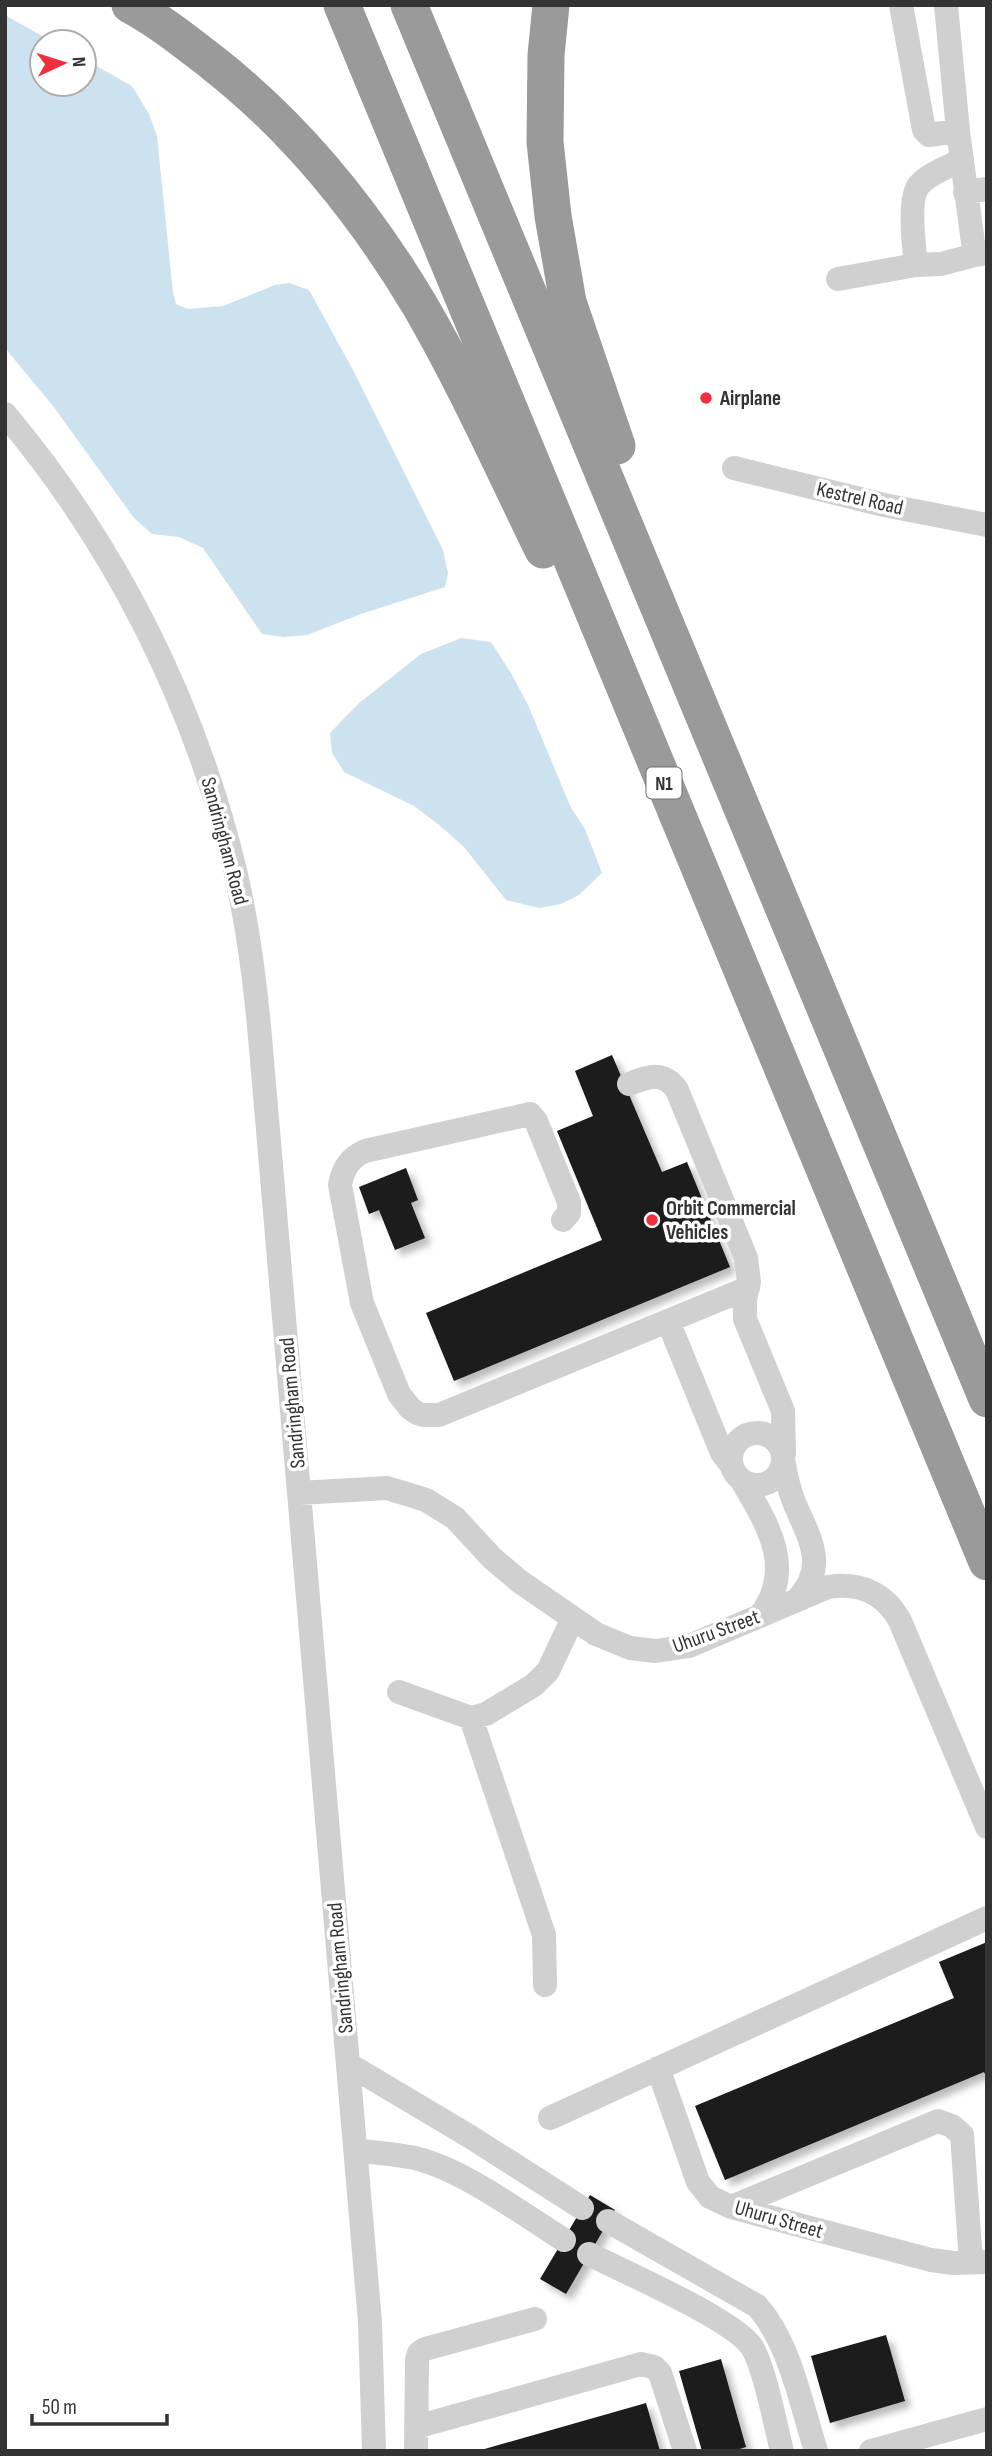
<svg xmlns="http://www.w3.org/2000/svg" width="992" height="2456" font-family="'Sofia Sans Condensed',sans-serif">
<defs>
<filter id="shadow"><feDropShadow dx="6" dy="6" stdDeviation="3.5" flood-color="#0004"/></filter>
</defs>
<rect width="100%" height="100%" fill="#fff"/>
<path fill="#cde2ef" d="M5 15 53 42H42V84H84V59L132 86 149 114 157 136 173 293 176 304 188 309 223 306 275 285 289 283 309 290 353 370 443 550 448 573 445 587 361 614 307 635 284 637 262 634 203 548 179 537 152 534 134 518 53 406 5 348Z
M461 638 491 642 511 673 528 705 571 808 585 829 602 873 579 895 561 904 540 908 506 900 464 847 438 824 414 806 344 772 332 753 330 733 359 703 421 654Z"/>
<path fill="#1a1a1a" filter="url(#shadow)" d="M612 1055 662 1172 687 1162 730 1267 454 1381 426 1313 602 1240 557 1131 593 1116 575 1071Z
M406 1168 418 1200 411 1203 425 1238 395 1250 379 1210 369 1214 359 1187Z
M987 1942V2078L984 2072 725 2180 695 2106 954 1998 939 1962Z
M590 2195 615 2210 566 2294 540 2279Z
M886 2335 905 2401 830 2423 811 2356Z
M721 2359 746 2447 733 2451H702L679 2371Z
M646 2403 660 2451H481V2450Z"/>
<g fill="none" stroke-linecap="round" stroke-linejoin="round">
<path stroke="#d0d0d0" stroke-width="24" d="M901 5 924 130 929 135 958 131
M946 5 958 131 974 250 975 255 987 253
M965 192 987 189
M916 265 941 264 975 255
M838 279 916 265C914 248 908 198 919 185 930 173 948 167 962 160
M5 414C116 546 194 702 235 870 248 925 255 981 260 1037L370 2322 374 2451
M734 468 884 505 987 525
M629 1084C647 1077 663 1070 677 1090L746 1258 749 1282 745 1299V1319L783 1411 784 1454
M563 1220 569 1213V1202L536 1121 530 1114 365 1151C350 1158 343 1168 340 1185L362 1303 399 1394 410 1408 417 1413 424 1415H439L748 1288
M668 1321 722 1453 732 1466
M731 1459a26 26 0 1 1 52 0a26 26 0 1 1-52 0Z
M784 1464C786 1477 789 1489 794 1502 809 1538 829 1566 797 1600
M742 1481C768 1525 796 1569 760 1616
M299 1493 387 1488 426 1500 455 1518 492 1558 519 1581 596 1634 630 1648 656 1651 689 1646 828 1587C859 1582 885 1593 900 1621L987 1827
M399 1692 471 1718 486 1714 534 1685 548 1671 573 1618
M471 1718 544 1935 545 1985
M348 2064 469 2136 582 2208
M658 2068 698 2182 710 2197 731 2207 931 2260 953 2263 987 2262
M550 2118 987 1918
M356 2150C375 2153 396 2154 415 2158 464 2170 521 2213 564 2240
M731 2207 938 2121 952 2126 962 2135 971 2262
M608 2221 757 2306C790 2343 801 2404 816 2451
M589 2254C624 2272 733 2319 752 2347 765 2369 775 2424 782 2451
M416 2427 641 2364 654 2367 660 2373 685 2451
M416 2451 417 2360 419 2353 425 2349 535 2319
M871 2451 987 2419"/>
<path stroke="#9a9a9a" stroke-width="37" d="M130 5C160 21 187 43 213 63 296 128 365 214 419 304 465 383 503 468 543 550
M342 5 987 1562
M409 5 987 1399
M551 5 546 55 545 142 553 216 568 302 617 446"/>
</g>
<g fill="#ef2f3d" stroke="#fff" stroke-width="2.5">
<circle cx="706" cy="398" r="7"/>
<circle cx="652" cy="1220" r="7"/>
</g>
<g text-anchor="middle" stroke-width="7" stroke-linejoin="round" paint-order="stroke">
<rect fill="#fff" stroke="#707070" stroke-width="2" x="646.5" y="767.5" width="35" height="31" rx="5"/>
<g font-size="19" font-weight="bold" fill="#333">
<text x="664" y="790">N1</text>
</g>
<g font-size="21" font-weight="bold" fill="#333" stroke="#fff" text-anchor="start">
<text x="720" y="405">Airplane</text>
<text x="666" y="1215">Orbit Commercial<tspan x="666" dy="24">Vehicles</tspan></text>
</g>
<g font-size="21" fill="#333" stroke="#fff">
<text transform="translate(860 498) rotate(13)" y="7">Kestrel Road</text>
<text transform="translate(225 841) rotate(75)" y="7">Sandringham Road</text>
<text transform="translate(292 1403) rotate(-95)" y="7">Sandringham Road</text>
<text transform="translate(716 1631) rotate(-20)" y="7">Uhuru Street</text>
<text transform="translate(340 1968) rotate(-95)" y="7">Sandringham Road</text>
<text transform="translate(779 2219) rotate(16)" y="7">Uhuru Street</text>
</g>
</g>
<rect width="992" height="2456" fill="none" stroke="#333333" stroke-width="14"/>
<g transform="translate(63 63) rotate(86)"><circle r="33" fill="#ffffff" stroke="#adadad" stroke-width="2"/>
<path d="M0-5L12 26L0 18L-12 26Z" fill="#ef2f3d"/>
<text y="-10" font-size="19" font-weight="bold" text-anchor="middle" fill="#333333">N</text>
</g>
<path d="M32 2414v10h135v-10" fill="none" stroke="#333333" stroke-width="3.5"/>
<text x="42" y="2414" font-size="21" fill="#333333" stroke="#ffffff" stroke-width="5" paint-order="stroke">50 m</text>
</svg>
